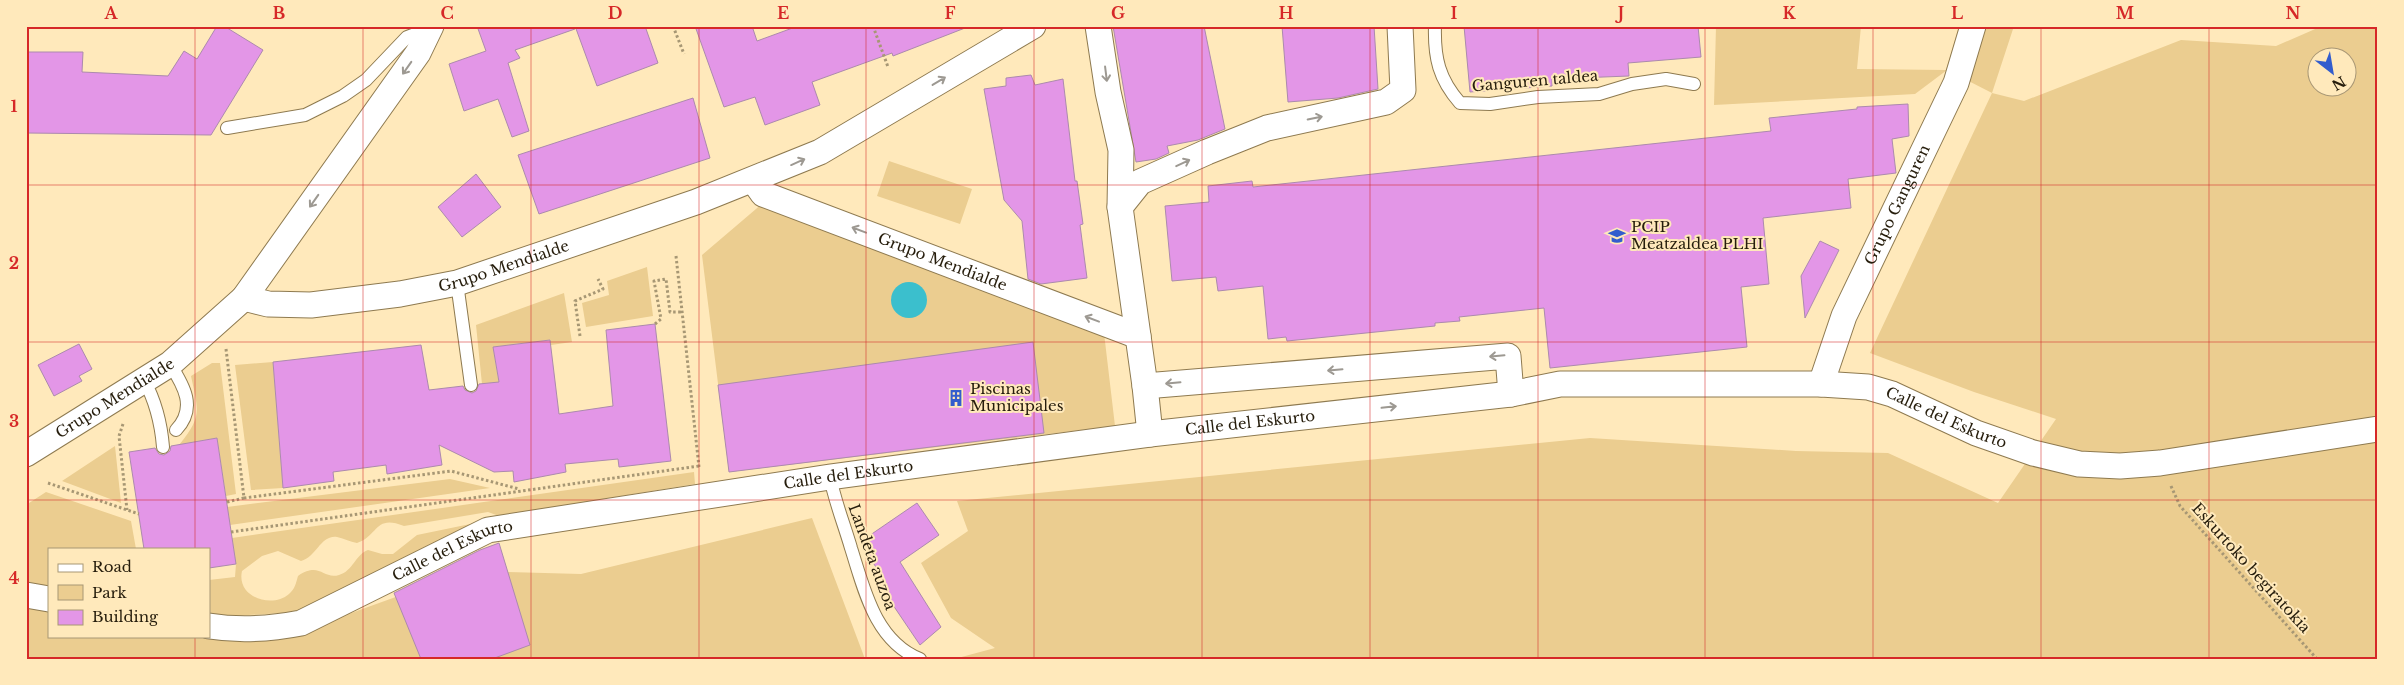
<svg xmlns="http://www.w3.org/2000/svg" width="2404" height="685" font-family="'Libre Baskerville',serif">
<rect width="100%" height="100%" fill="#ffe9bb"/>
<path fill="#ebcd90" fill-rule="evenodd" d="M1716 26H1861L1857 69 1946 70 1959 26H2014L1992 93 2024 101 2181 40 2276 46 2322 26H2378V659H954L995 648 951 618 921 563 968 531 957 501 1590 438 1796 451 1888 453 1998 503 2056 419 1974 392 1870 353 1992 93 1947 70 1915 94 1714 105ZM2316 58H2346V88H2316Z
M889 161 972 189 960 224 877 196Z
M763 203 1104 333 1115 426 729 472 702 255Z
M647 267 653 316 586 327 582 303 609 295 607 281Z
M564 293 572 342 551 345 550 340 493 347 508 439 482 384 476 325Z
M273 362 283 488 251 490 235 365Z
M212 363H220L236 494 226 496 217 438 179 445C203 416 198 410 191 376Z
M115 446 121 503 62 481Z
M694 472 695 484 499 516 488 512 404 526C375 514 379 535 357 543 350 542 343 538 337 537 320 535 317 557 301 561L278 551 262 556 242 571C236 597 272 609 289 594 295 589 296 583 298 576 320 561 323 580 339 575 353 571 355 555 368 550L382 554H393L417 535 480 522 298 612 232 616 209 613V580L235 577 236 564 232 538Z
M450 479 490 488 230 525 227 507Z
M46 492 131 521 136 549H49V588L26 585V505Z
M812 518 865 659H26V607L49 610V636H209L279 639 468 571 581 574Z"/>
<path fill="#3bbfcd" d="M891 300a18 18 0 1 1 36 0a18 18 0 1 1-36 0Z"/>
<path fill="#e396e7" stroke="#ac8aad" d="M217 26H224L263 50 211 135 26 133V52H83L82 72 168 76 184 51 197 59Z
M477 26H574L575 29 515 50 520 58 508 63 529 131 512 137 498 99 464 111 449 64 486 51Z
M575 26H645L658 63 597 86Z
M695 26H752L757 41 798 26 965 28 893 56 892 53 812 82 820 105 765 125 755 97 724 107Z
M1113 26H1204L1225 129 1198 140 1167 146 1169 153 1156 159 1136 162Z
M1282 26H1374L1378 89 1338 98 1288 102Z
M1464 26H1698L1701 57 1628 63 1629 76 1552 79V86L1470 92Z
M1031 75 1035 85 1063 79 1075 181H1077L1083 224 1080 225 1087 278 1041 284 1028 279 1022 221 1004 200 984 89 1006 86V78Z
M693 98 710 158 539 214 518 155Z
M1908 104 1909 136 1892 139 1896 173 1848 179 1851 208 1763 218 1769 284 1741 287 1747 347 1550 368 1544 308 1459 317 1460 321 1435 323V326L1287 341 1286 337 1268 339 1263 286 1218 291 1216 277 1172 281 1165 206 1209 202 1208 186 1252 181 1253 187 1771 131 1769 118 1857 109V107Z
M476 174 501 207 462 237 438 207Z
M1820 241 1839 250 1805 318 1801 276Z
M655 324 671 461 619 467 618 459 565 464 566 472 514 482 513 471 494 472 439 445 442 465 387 474 386 465 333 472 334 481 283 488 273 362 421 345 429 390 463 386 465 390 472 393 476 391 479 384 499 382 493 347 550 340 559 414 613 406 606 330Z
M1033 342 1044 433 729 472 718 385Z
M79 344 92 369 79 376 82 381 54 396 38 365Z
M217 438 236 564 209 568V549H144L129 452 155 448 159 454 164 455 170 451 171 446Z
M917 503 939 535 900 562 941 627 920 645 874 577 879 572 860 542Z
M499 543 530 645 492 659H421L394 593 480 550Z"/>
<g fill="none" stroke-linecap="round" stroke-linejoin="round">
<g stroke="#8e7a50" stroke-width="14">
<path id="lane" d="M1435 26C1434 58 1439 79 1460 103L1490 104 1538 97 1599 94 1632 84 1666 79 1694 84
M227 128 305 115 343 96 366 80 407 37 428 29
M457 283 471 385
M170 364C184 386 197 408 176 430
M144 380C156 402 161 422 163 447
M830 477C835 502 844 524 851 548 864 589 875 641 920 659"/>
</g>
<g stroke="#8e7a50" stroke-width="27">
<g id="street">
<path d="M1098 26 1108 92 1121 150 1120 207 1140 182 1207 152 1267 128 1386 102 1403 90 1400 26"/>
<path id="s1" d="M753 180 763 194 1138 336"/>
<path d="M1120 207 1145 386 1150 434"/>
<path id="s2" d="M244 298 268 304 311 305 400 294 457 283 696 202 820 152 1033 26"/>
<path id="s3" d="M1821 384 1844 316 1956 83 1973 26"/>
<path d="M1145 386 1508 356 1511 394"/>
<path id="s4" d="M26 454 170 364 244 298 418 53 431 26"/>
<path d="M26 595 49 599"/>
<path id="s5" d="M209 626C240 631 270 629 301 623L488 530 830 477 1150 434 1511 394 1560 384H1821L1868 387 1892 394 1976 433 2033 453 2079 464 2120 466 2160 463 2378 429"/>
</g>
</g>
<path stroke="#a79774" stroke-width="3" stroke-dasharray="2.5 2.5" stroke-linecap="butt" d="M673 26 684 54
M873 26 888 67
M676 256 699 467
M655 324 661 319 654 281 666 279 670 312H682
M580 336 575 301 603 289 598 279
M226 349 244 498 451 471 519 489
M123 424 119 436 127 510
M48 483 139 514
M2171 486 2180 506 2317 659
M227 502 244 498
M231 532 699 466"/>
<use href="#lane" stroke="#fff" stroke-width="12"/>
<use href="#street" stroke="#fff" stroke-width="25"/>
</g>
<defs><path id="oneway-shaft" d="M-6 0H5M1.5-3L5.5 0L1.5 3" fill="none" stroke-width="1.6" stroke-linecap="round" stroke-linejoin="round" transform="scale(1.25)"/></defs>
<g stroke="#9d9992">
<use href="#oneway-shaft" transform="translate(407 68) rotate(125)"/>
<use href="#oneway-shaft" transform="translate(1106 74) rotate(83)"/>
<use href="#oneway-shaft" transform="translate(939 81) rotate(-31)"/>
<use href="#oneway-shaft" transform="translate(1315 118) rotate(-12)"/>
<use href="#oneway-shaft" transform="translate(798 162) rotate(-24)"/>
<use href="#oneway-shaft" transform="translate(1183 163) rotate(-25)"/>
<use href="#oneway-shaft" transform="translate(314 201) rotate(125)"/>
<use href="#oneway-shaft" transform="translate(859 230) rotate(-159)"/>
<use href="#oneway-shaft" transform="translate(1092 319) rotate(-159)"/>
<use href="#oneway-shaft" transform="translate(1497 356) rotate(175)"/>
<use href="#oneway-shaft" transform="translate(1335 370) rotate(175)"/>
<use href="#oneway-shaft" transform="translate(1173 383) rotate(175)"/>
<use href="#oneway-shaft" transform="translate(1389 407) rotate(-6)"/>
</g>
<path fill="none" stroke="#d62828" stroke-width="1" stroke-opacity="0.55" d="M195 26V549M363 26V659M531 26V659M699 26V659M866 26V659M1034 26V659M1202 26V659M1370 26V659M1538 26V659M1705 26V659M1873 26V659M2041 26V659M2209 26V659M26 185H2378M26 342H2378M26 500H2378M195 636V659"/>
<defs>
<g id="university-bare" transform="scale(1.35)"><path d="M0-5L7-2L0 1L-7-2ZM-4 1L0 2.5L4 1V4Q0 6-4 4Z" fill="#335dcd" stroke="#ffe9bb" stroke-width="2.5" paint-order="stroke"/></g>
<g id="building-bare" transform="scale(1.35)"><path d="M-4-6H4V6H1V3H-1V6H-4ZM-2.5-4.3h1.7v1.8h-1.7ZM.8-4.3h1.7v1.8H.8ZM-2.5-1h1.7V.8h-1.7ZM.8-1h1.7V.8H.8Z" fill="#335dcd" stroke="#ffe9bb" stroke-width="2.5" paint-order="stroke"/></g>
</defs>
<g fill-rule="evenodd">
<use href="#university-bare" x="1617" y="236"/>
<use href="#building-bare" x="956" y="398"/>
</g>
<g text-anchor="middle" stroke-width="4" stroke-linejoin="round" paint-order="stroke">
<g font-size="15" fill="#261d0c" stroke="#ffe9bb">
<text transform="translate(1535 81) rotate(-5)" y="5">Ganguren taldea</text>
<text dy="5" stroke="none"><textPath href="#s3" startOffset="195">Grupo Ganguren</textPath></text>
<text dy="5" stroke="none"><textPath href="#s1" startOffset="209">Grupo Mendialde</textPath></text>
<text dy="5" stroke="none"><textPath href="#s2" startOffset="265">Grupo Mendialde</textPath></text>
<text dy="5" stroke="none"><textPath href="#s4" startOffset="105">Grupo Mendialde</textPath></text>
<text dy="5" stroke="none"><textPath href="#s5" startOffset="1776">Calle del Eskurto</textPath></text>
<text dy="5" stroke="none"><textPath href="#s5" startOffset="1071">Calle del Eskurto</textPath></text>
<text dy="5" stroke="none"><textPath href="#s5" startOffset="666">Calle del Eskurto</textPath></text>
<text dy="5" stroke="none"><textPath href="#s5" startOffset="261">Calle del Eskurto</textPath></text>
<text transform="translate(872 557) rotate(70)" y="5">Landeta auzoa</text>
<text transform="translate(2251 568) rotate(48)" y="5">Eskurtoko begiratokia</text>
</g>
<g font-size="15" fill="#261d0c" stroke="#ffe9bb" text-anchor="start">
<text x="1631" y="232">PCIP<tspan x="1631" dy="17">Meatzaldea PLHI</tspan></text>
<text x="970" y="394">Piscinas<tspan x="970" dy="17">Municipales</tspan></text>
</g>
</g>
<rect width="2404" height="685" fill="none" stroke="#ffe9bb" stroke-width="55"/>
<rect x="48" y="548" width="162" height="90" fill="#ffe9bb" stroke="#a89775"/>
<rect x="58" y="564" width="25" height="8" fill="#ffffff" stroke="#a89775"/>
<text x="92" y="572" font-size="15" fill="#261d0c">Road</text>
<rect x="58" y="585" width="25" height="15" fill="#ebcd90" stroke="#a89775"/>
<text x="92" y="598" font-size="15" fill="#261d0c">Park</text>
<rect x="58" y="610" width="25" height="15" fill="#e396e7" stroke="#a89775"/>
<text x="92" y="622" font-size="15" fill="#261d0c">Building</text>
<g transform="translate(2332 72) rotate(149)"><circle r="24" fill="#ffe9bb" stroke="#a89775"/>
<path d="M0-4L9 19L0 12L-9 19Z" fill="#335dcd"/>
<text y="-8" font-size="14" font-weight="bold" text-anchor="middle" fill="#261d0c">N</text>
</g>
<rect x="28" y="28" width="2348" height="630" fill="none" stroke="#d62828" stroke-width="2"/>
<g font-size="16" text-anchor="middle" font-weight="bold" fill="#d62828">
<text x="111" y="19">A</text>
<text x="279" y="19">B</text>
<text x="447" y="19">C</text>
<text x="615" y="19">D</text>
<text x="783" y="19">E</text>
<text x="950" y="19">F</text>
<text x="1118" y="19">G</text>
<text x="1286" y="19">H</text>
<text x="1454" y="19">I</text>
<text x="1621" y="19">J</text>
<text x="1789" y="19">K</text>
<text x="1957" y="19">L</text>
<text x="2125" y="19">M</text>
<text x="2293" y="19">N</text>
<text x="14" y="112">1</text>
<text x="14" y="269">2</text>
<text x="14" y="427">3</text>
<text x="14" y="584">4</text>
</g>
</svg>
